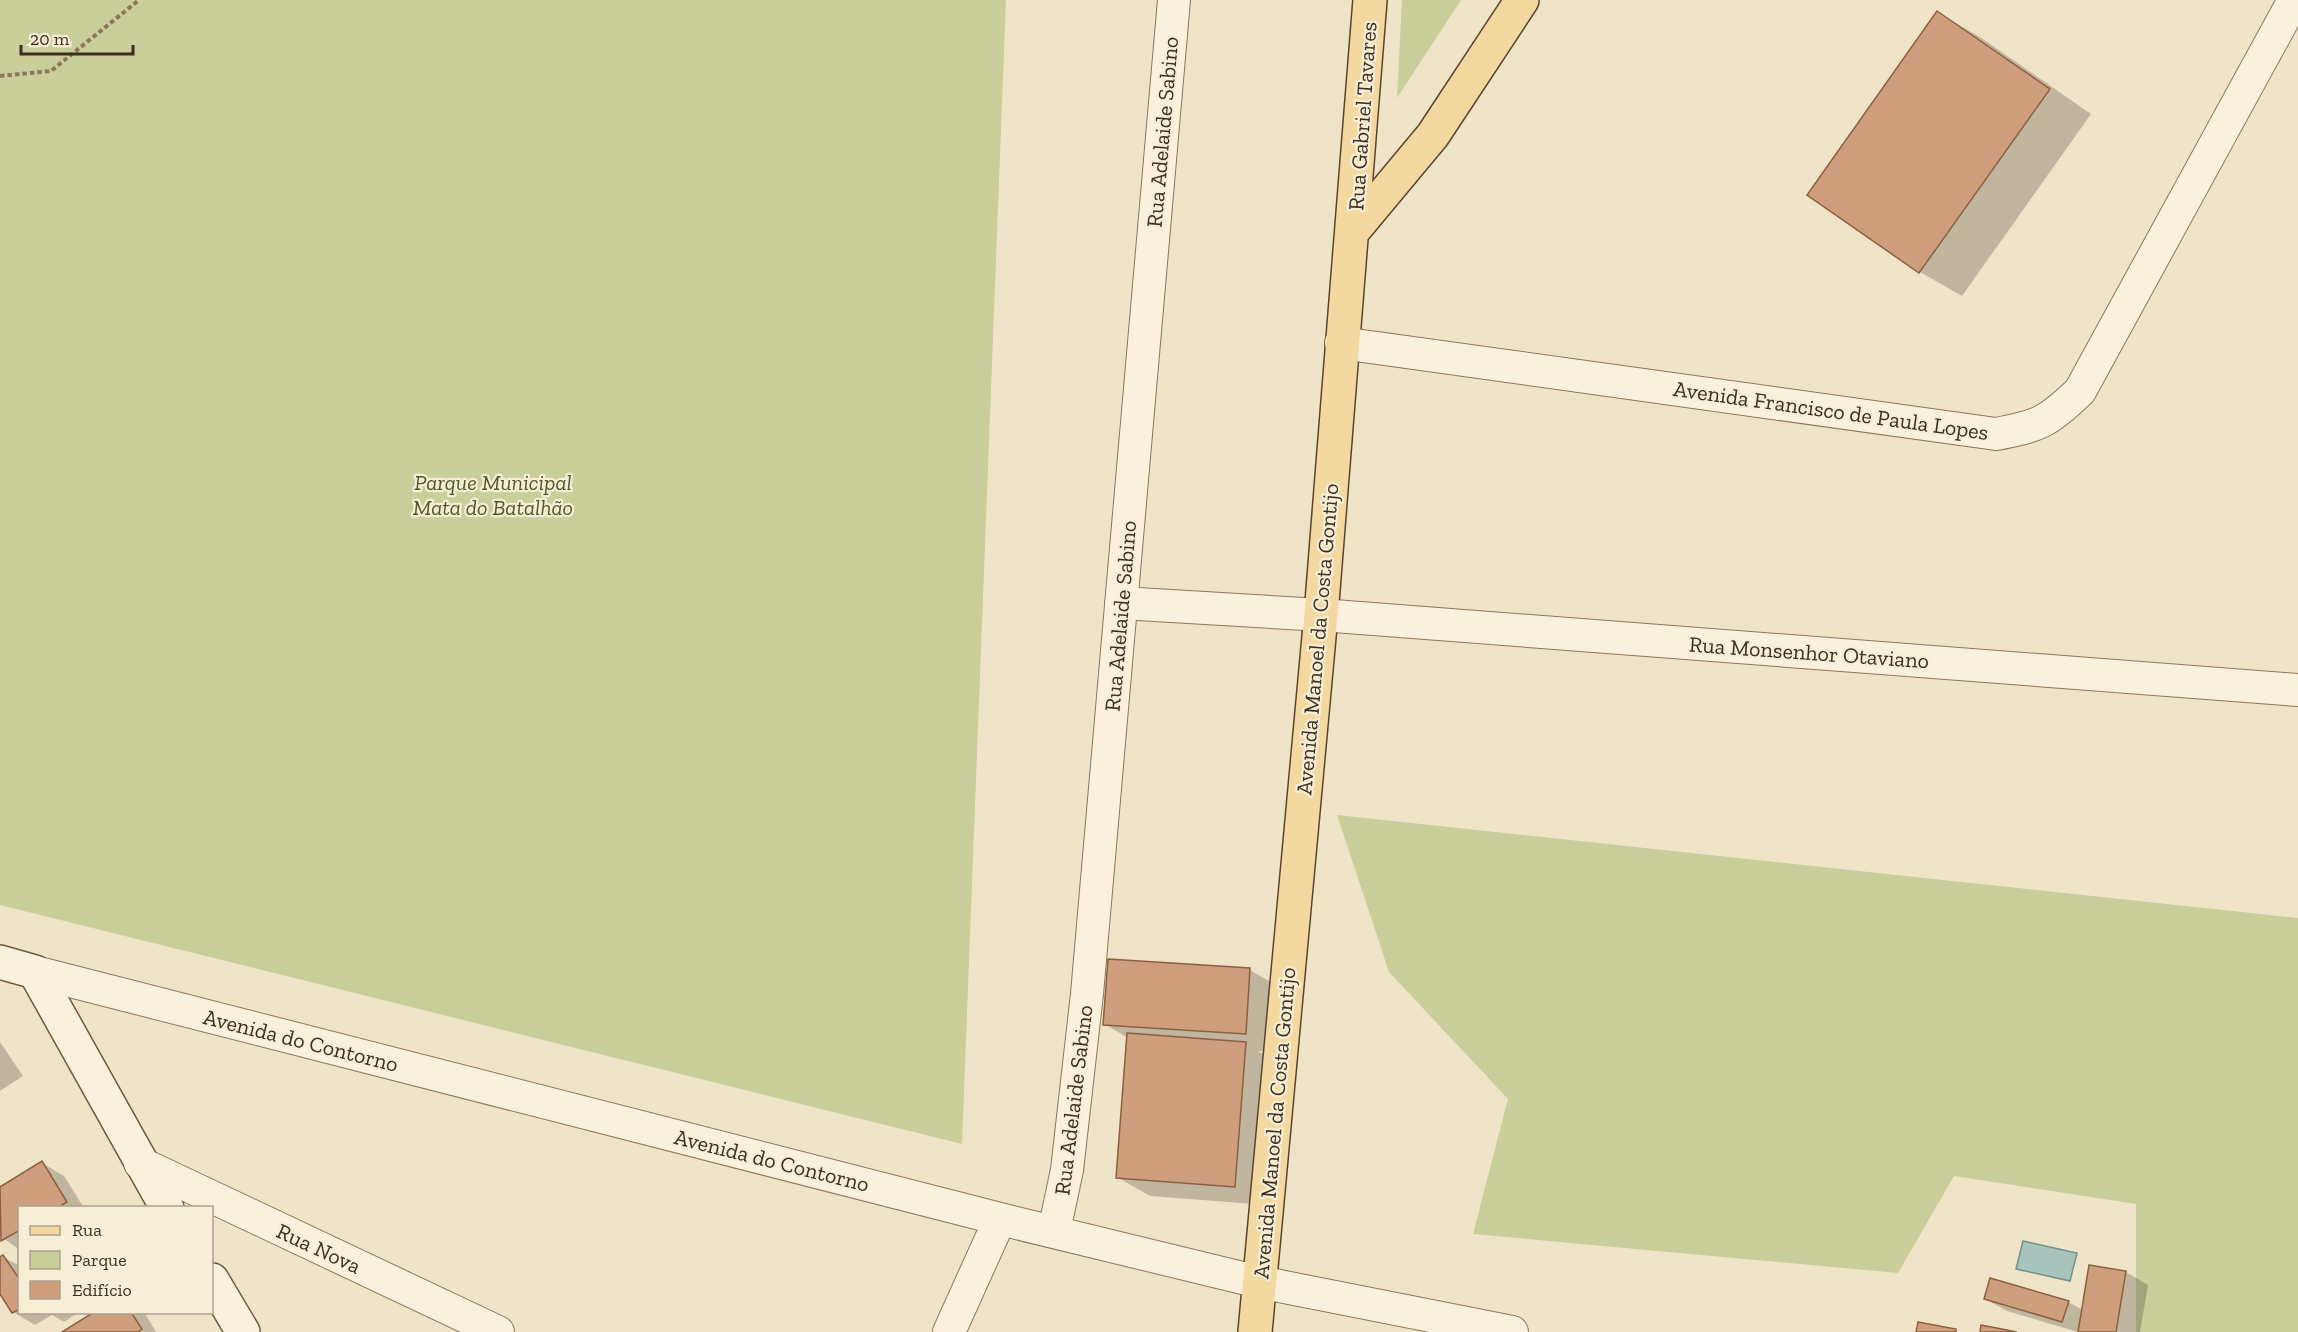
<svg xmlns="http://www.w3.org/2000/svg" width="2298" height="1332" font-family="'Zilla Slab',serif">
<rect width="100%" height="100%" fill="#f0e4c8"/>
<path fill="#c9cf9b" d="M0 0H1006L962 1144 0 905Z
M1402 0H1461L1397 98Z
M1337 815 2298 918V1332H2136V1204L1954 1176 1898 1273 1473 1234 1508 1099 1389 972Z"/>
<path fill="#a9c4bc" stroke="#6f938a" stroke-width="1.5" d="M2023 1241 2077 1253 2070 1281 2016 1269Z"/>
<path fill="#0003" d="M1938 13 1980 37 2091 114 1962 296 1920 272 1809 194Z
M1109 960 1250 970 1283 989 1278 1052 1258 1051 1278 1063 1267 1205 1150 1196 1117 1177 1128 1038 1105 1024Z
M0 1042 23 1076 0 1091Z
M42 1163 64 1176 84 1208H20V1250L0 1236V1189Z
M3 1257 20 1266V1312H79L64 1322 52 1315 35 1325 13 1312 0 1291V1259Z
M2126 1272 2148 1285 2140 1332H2078L2007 1311 1985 1299 2068 1302 2083 1310Z
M97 1312H144L156 1332H65Z"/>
<path fill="#cf9f7d" stroke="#8d5f41" stroke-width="1.5" d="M1937 11 2050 89 1919 273 1807 195Z
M1108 959 1250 968 1246 1034 1103 1025Z
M1127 1033 1246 1042 1235 1187 1116 1178Z
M42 1161 67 1202 57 1208H20V1230L1 1241 0 1187Z
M3 1255 20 1280V1309L12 1313 0 1294V1257Z
M2089 1265 2126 1271 2116 1332H2078Z
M1990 1278 2069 1301 2062 1322 1984 1299Z
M94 1312H131L142 1329 138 1332H62Z
M1918 1322 1956 1329V1332H1916Z
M1981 1325 2017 1332H1980Z"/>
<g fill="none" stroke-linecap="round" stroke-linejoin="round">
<g stroke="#8d765c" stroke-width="34">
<path id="street" d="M1341 343 1996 434C2039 426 2048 422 2080 391L2294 0
M1121 603 1321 615 2298 690
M35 972 1000 1219 1259 1282 1512 1332
M140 1163 498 1332
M1054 1231 1067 1170 1087 994 1174 0
M949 1332 1000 1219"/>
</g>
<g stroke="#6f573f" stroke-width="36">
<path id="secondary" d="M0 962 35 972 167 1208
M212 1280 243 1332"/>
</g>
<g stroke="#5b4430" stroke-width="36">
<path id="primary" d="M1353 231 1433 135 1522 0
M1255 1332 1321 615 1370 0"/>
</g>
<path stroke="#8d765c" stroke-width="4" stroke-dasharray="4.5 3" stroke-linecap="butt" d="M0 76 51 71 139 0"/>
<use href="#street" stroke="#faf1dc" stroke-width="32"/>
<use href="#secondary" stroke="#faf1dc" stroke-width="33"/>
<use href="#primary" stroke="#f3d9a0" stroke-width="33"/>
</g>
<g text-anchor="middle" stroke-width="4.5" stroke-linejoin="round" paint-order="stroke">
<g font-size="22" fill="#3d2e20" stroke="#f7eed8">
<text transform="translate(1362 116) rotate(-86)" y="8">Rua Gabriel Tavares</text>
<text transform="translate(1162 132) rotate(-85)" y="8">Rua Adelaide Sabino</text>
<text transform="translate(1831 410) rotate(8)" y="8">Avenida Francisco de Paula Lopes</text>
<text transform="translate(1120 616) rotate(-85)" y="8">Rua Adelaide Sabino</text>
<text transform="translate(1317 639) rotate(-85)" y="8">Avenida Manoel da Costa Gontijo</text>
<text transform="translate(1809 652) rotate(4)" y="8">Rua Monsenhor Otaviano</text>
<text transform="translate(301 1040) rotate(14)" y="8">Avenida do Contorno</text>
<text transform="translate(1073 1100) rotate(-83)" y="8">Rua Adelaide Sabino</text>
<text transform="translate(1274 1123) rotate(-85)" y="8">Avenida Manoel da Costa Gontijo</text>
<text transform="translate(772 1160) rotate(14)" y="8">Avenida do Contorno</text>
<text transform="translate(319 1248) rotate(25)" y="8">Rua Nova</text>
</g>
<g font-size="22" font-style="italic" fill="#4d5a26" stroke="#f7eed8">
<text x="493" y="490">Parque Municipal<tspan x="493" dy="25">Mata do Batalhão</tspan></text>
</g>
</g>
<rect x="18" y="1206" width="195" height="108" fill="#f7eed8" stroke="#ada18e" stroke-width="1.5"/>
<rect x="30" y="1226" width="30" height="9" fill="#f3d9a0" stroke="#ada18e" stroke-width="1.5"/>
<text x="72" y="1236" font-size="18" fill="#3d2e20">Rua</text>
<rect x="30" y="1251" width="30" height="18" fill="#c9cf9b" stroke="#ada18e" stroke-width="1.5"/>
<text x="72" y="1266" font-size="18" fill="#3d2e20">Parque</text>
<rect x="30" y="1281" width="30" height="18" fill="#cf9f7d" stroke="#ada18e" stroke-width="1.5"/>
<text x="72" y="1296" font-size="18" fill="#3d2e20">Edifício</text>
<path d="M21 45v9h112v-9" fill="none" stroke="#3d2e20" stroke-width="3"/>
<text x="30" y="45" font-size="18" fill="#3d2e20" stroke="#f7eed8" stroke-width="4.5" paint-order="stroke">20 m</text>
</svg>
